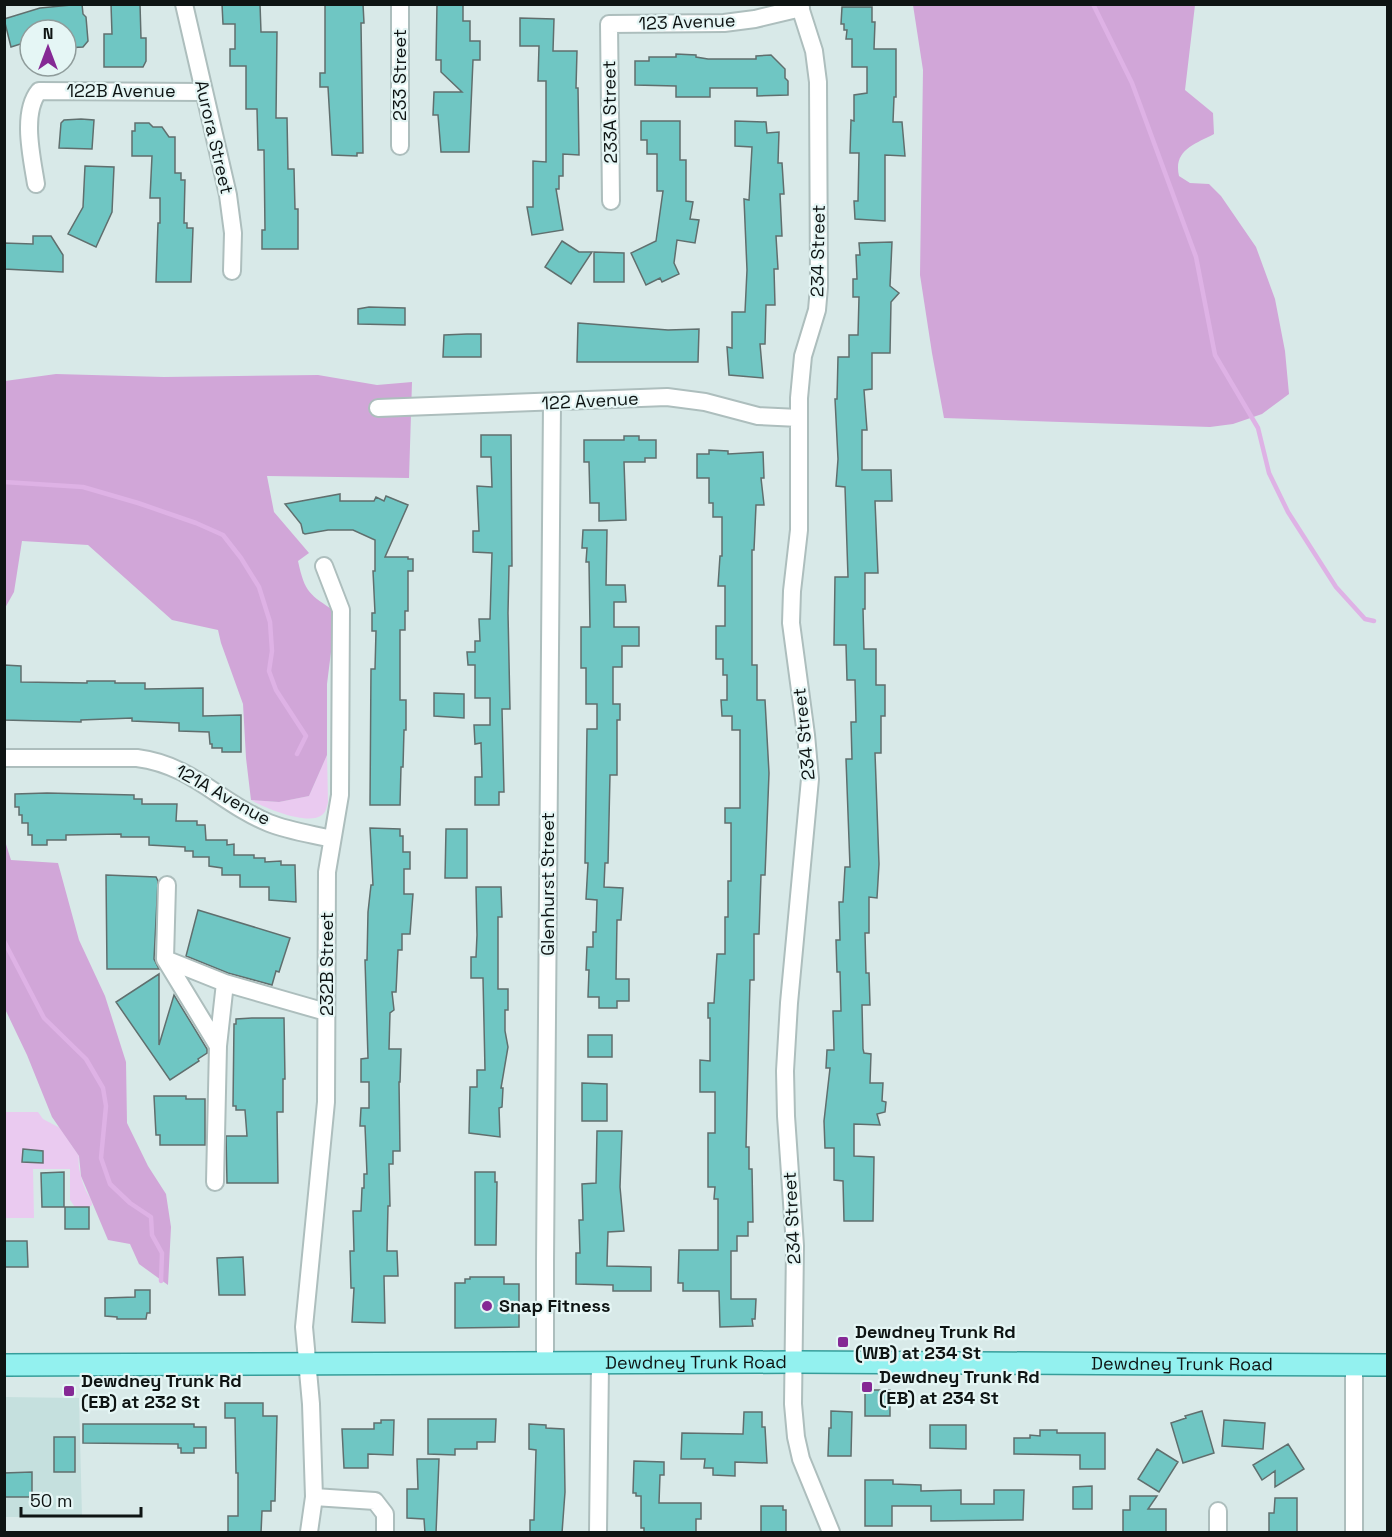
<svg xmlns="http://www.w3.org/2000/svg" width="1392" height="1537" font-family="'Space Grotesk',sans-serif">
<rect width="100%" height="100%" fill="#d8e9e8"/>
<path fill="#c5e0de" d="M4 1397 79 1398 82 1517H5Z"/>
<path fill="#eacaf0" d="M327 755 328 802C327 807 326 812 322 815 308 826 265 808 251 800L279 802 309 796Z
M4 1112H38L43 1119 60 1128 79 1156C77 1166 82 1182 86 1191 89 1197 92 1199 92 1205L89 1207H75L70 1200V1169H33L34 1218H5Z"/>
<path fill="#d1a6d8" d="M913 5H1195L1185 90 1213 113 1214 134C1195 144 1173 150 1179 176L1190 183 1209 184 1221 196 1256 247 1275 299 1285 351 1289 394 1262 414 1233 424 1210 427 944 418 932 353 920 275 923 70Z
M56 374 164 377 318 375 377 385 412 382 409 478 267 476 274 512 309 553 298 561C305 593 309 594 336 612L327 684V755L309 796 279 802 251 800 246 758 243 704 221 643 218 630 172 620 88 545 22 541 14 592 5 608V381Z
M5 841 11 860 58 863 79 940 105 996 126 1062 127 1123 148 1166 166 1194 171 1227 168 1285 139 1264 130 1244 108 1240 81 1176 79 1156 52 1117 27 1055 5 1009Z"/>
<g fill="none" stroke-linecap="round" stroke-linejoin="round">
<path stroke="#deb2e5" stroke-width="4.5" d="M1093 4 1132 83 1196 257 1215 355 1258 428 1269 473 1288 512 1336 587 1365 619 1374 621
M4 482 83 487 138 503 196 523 223 535 241 558 259 587 270 622 272 651 269 671 276 690 306 736 297 754
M4 941 44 1018 86 1059 103 1088 106 1106 101 1158 110 1184 130 1203 151 1217 152 1235 162 1253 161 1281"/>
</g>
<path fill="#6fc6c3" stroke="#606f6e" stroke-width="1.5" d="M82 4 83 14 86 17 88 41 83 47 66 48V30H30V41L11 47 4 19 40 8Z
M111 4H140L141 38H146V61L143 67H104V34H112Z
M222 4H260L261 32H277L276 118H287L288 169H294L295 209H298V249H262V230H265L264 150H258L257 109H246V66H230V49H235V24H223Z
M325 4H363L364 23H361L363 153H357V156L332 155 328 87H320V73H325Z
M437 4H463V21H470V41H480V60H473L469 152H441L438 115H433L434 92H462L441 72V60H436Z
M842 7H872V22H875L874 49H896V97H894L893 122H902L905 156 885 155V221L855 219 854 201H858L859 153H850L851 120 854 121V95L867 93V67H852V39H846L847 30H844V24H841Z
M520 18 554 19 553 51H577L576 88H578L579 155 563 154V176H559V189H556L563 230 532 235 527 207H533V161L546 162V81H538L539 46H520Z
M676 54 696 55V57L708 59H756V56L771 55 785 69V78L788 81V95L757 96V88H710V97H676V86L635 85V61H649V57H676Z
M81 119 94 120 92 149 59 148 61 123 64 120Z
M641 121H680V160H686V201L693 202 690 219 699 220 695 243 677 240 674 263 679 274 662 282 660 278 646 285 631 253 656 241 663 191H657V154H647V140H641Z
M735 121 766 122 767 133 779 132 778 163H782L784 194H780L782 236H776L778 269H774L775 305H766L765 344H760L763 378 729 375 727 347 732 348V312H745L747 270 744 199 749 200 752 147 735 146Z
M135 123H149L153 127H162L169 137H175V173H181V180H185L184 223H187V228H193L191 282H156L158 223H160V198H150L152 156H132V131H135Z
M85 166 114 167 112 212 96 247 68 234 83 207Z
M33 236H51L63 255V272L4 269V243L33 244Z
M562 241 579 252H592L571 284 545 267Z
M892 242 890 286 899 293 891 302 890 353H872V389L864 390 867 430H862V470H891L892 501H875L878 573H865V609H863L864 649H876V685H885V716H881V753H875L879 864 877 898 869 897V933H865L866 973H869L870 1005H862L863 1049 864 1053 871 1054 870 1083H883L882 1101 886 1102 885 1112 877 1114 880 1125 854 1124V1156L874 1157 873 1221H844L843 1181 834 1180V1148H825L824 1121 830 1068H826L827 1050H834L833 1011H841L840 972H837L836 940H840L839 902H843L845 867H850L846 759H852L851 722H856L855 680H847L846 645H834L835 577H848L845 487 836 486 838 459 835 399H837L838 357H849V335H858L859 297H853V279H857L856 255H860L859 243Z
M594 252 624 253V282H594Z
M369 307 405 308V325L358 324V309Z
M578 323 668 330 699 329 698 362H577Z
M467 334H481V357H443L444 335Z
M481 435H511L512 566H509L508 613 510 709H502L504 792H499V805H475V777H482L481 743 475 744 474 725H490V698H475V665H468L467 652H475V641H480L479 619H490L492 553 473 552V531H479L477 486 492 487 491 457H481Z
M624 436H639V440H656V458H645V462H624L626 520 599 521V503H590L589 462H584V440H624Z
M709 450 728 451V454L763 452 764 478H761L764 505H756L754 550H752V665H757V700H765L769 773 765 875H761L759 934H754V980H750L746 1147H749V1169H752L753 1222H748V1236H737V1251H731V1299H756L755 1319H752L753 1326 720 1327 719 1291H683V1283H678L679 1250H718V1199H714L715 1187H708V1133H715V1092H700V1060L710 1061V1018H708V1003H714L717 954H725V917H728V881H731V823H725V808H740V730H732V716H722L721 700H727V675H723V659H716V626H725V586H718L720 556H722V517H713V503H709V478H697V454H709Z
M340 494V501H374L376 497 384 501 386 496 408 505 385 557H408V559H413V571H408V611H405V630H400V700H406V730H404L403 767H401L400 805H370L371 669H375L376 631H372V613H375L373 571H375V540L353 530H328L305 534 303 533 301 524 285 504Z
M583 530H607L606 585H625L626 602H614V627H639V646H622V667H613V704H620V720H617V775H610L608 863H605L604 887 623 888 621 920H617L616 979H629V1001H617V1008H599V997H588L589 970H586L587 947H593V932H596L597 900 586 899 588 863H585L587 729H597V704H586V668H581V627H590L589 562H586L587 548H582Z
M4 665 21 666V682L87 683V681H115V683H145V689L203 688V716L241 715V752H222V748H212V744H210L209 732 179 731V723L132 721V718L81 720V722L4 720Z
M434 693 464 694V718L434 716Z
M47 793 134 795V799H142V804H177L176 821H197V825H205L206 840H227V845L234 844V855H254V858H265V862L281 861V865H295L296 902 269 900V887H240V875H222V868L209 866V857H193V851H185V847L149 845V837H121V834L66 835V840H47V845H32V835H28V823H22V815H19V807H15V794Z
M370 828 400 829V836H403V852H410V869H404V894H413L410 934H402V950H398L396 992H392L394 1010 390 1013 389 1049H401L400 1082H399L400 1151H393V1164H389L390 1206H388L387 1251H397L398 1276H384L385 1323 352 1322 354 1288H351L350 1251H354L353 1211H361L362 1188H364V1174H367L365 1126H360L361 1108H369V1082H361V1059L368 1058 365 960H367L368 912 371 885H373Z
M446 829H467V878H445Z
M106 875 156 877 158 881 154 959 159 969H107Z
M476 887H501L502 917H498V989H508V1010H505V1031L508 1047 501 1088H503L502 1107 499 1108 500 1137 469 1133 470 1087H477V1070H485L483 978H471V957H476L477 935Z
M198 910 290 938 279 972 276 971 272 985 228 973 186 956Z
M159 974V1045L174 995 207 1049V1053L198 1059 199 1061 170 1080 116 1002Z
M252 1018H284L285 1079H283V1112H277L278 1183H227L226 1136H247L245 1110H236V1106H233L234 1024H236V1019Z
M588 1035H612V1057H588Z
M582 1083 607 1084V1121H582Z
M154 1096H186V1099H205V1145H160V1135H156Z
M597 1131H622L620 1187 624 1231 608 1232 607 1266 651 1267V1291H613V1285L576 1284V1253H580L579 1220H583L582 1184 596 1183Z
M23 1149 43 1151V1163L22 1162Z
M64 1172V1207H42L41 1173Z
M475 1172H495V1182H497L496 1245H475Z
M65 1207H89V1229H65Z
M5 1241H27L28 1267H4Z
M243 1257 245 1295H219L217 1258Z
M470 1277H504V1284H519V1327L455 1328V1283H465V1279H470Z
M135 1290H150V1313H147L146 1319H117V1317L105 1316V1298L135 1297Z
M865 1390H890V1416H865Z
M225 1403H263V1416H277L275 1501H271V1511H262L261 1533H228V1516H238V1473H236L235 1418H225Z
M831 1411 852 1412 851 1456H828L829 1428H831Z
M1202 1411 1214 1453 1183 1463 1171 1423 1186 1418 1185 1416Z
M744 1412H762V1427H765L767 1463 735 1462V1476L713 1475V1468H704L705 1459H681L682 1433 743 1434Z
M428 1419H496L495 1442H477V1449H455V1455L428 1454Z
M381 1420H394L393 1455 368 1454V1468H344L342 1429H374V1423H381Z
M1224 1420 1265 1423 1263 1449 1222 1446Z
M83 1424H194V1427H206V1448H194V1453H181V1448H178V1444L83 1443Z
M529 1424 546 1425V1428L564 1429 565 1492 562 1533H530V1520H534L536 1450 529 1449Z
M930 1425H966V1449L930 1448Z
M1040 1430H1057V1433H1105V1469H1080V1455L1014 1454V1438H1030V1435L1040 1436Z
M54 1437H75V1472H54Z
M1288 1444 1304 1469 1275 1487V1471L1262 1480 1253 1465Z
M1157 1449 1178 1462 1159 1492 1138 1479Z
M417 1459H439L436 1533H425L424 1519 407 1518V1489H418Z
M634 1461 664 1462V1475H660L659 1503H701V1519H696V1533H644V1528H641V1496H636V1493H633Z
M32 1472V1497H4V1473Z
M865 1480H893V1484L921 1485V1491L961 1490V1504H994V1490H1024L1023 1520 931 1521V1506H892V1526H865Z
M1092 1486V1509H1073V1487Z
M1130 1496H1157L1148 1509H1166V1532H1123V1510H1130Z
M1275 1498H1297V1533H1269V1513H1274Z
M761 1506H783V1510H786V1533H761Z"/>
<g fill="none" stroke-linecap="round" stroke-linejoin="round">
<g stroke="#adbebd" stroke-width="20">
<path id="minor" d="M184 4 228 195 233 233 232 271
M799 4 814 51 818 82 819 287 817 310 803 356 799 398V530L792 591 791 623 806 735 810 779 789 1003 785 1071 786 1116 795 1246 793 1404 796 1437 801 1459 831 1532
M400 146V4
M36 184C32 158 21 113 39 91L204 92
M611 201 609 24 724 23 755 19 801 8
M378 408 667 397 705 402 758 416 799 418
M4 758H137C193 765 221 804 269 823 289 831 311 834 332 839
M167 885 165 959 225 983 326 1012
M165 959 218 1046
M215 1182 218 1046 225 983
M545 1364V1262L552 403
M314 1497 375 1501 385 1514V1532
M1218 1511V1532
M309 1532 314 1497 311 1404 304 1327 326 1102 327 872 340 795 341 610 324 566
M598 1532 600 1364
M1354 1532V1365"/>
</g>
<g stroke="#369e9b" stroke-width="24">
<g id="major">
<path id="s1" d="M4 1365 795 1362 1388 1365"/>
</g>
</g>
<use href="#minor" stroke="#fff" stroke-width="16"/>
<use href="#major" stroke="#93f1ef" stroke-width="21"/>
</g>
<g fill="#852995" stroke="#e5f6f5" stroke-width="2">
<circle cx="487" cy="1306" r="6"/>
<rect x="837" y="1336" width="12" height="12" rx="3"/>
<rect x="861" y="1381" width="12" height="12" rx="3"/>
<rect x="63" y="1385" width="12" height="12" rx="3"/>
</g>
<g text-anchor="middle" stroke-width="4.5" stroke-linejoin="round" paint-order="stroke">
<g font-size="18" fill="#0e1413" stroke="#e5f6f5">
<text transform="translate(687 22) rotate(-2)" y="6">123 Avenue</text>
<text transform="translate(400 75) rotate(-90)" y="6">233 Street</text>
<text x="121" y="97">122B Avenue</text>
<text transform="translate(610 112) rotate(-91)" y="6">233A Street</text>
<text transform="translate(214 137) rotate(77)" y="6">Aurora Street</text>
<text transform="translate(818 251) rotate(-89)" y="6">234 Street</text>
<text transform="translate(590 401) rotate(-3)" y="6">122 Avenue</text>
<text transform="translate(804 734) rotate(-96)" y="6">234 Street</text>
<text transform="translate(223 795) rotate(29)" y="6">121A Avenue</text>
<text transform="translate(548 884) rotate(-90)" y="6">Glenhurst Street</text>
<text transform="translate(327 964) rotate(-90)" y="6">232B Street</text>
<text transform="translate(792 1218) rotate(-93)" y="6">234 Street</text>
<text dy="6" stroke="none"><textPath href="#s1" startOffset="692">Dewdney Trunk Road</textPath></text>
<text dy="6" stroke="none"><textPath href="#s1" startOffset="1178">Dewdney Trunk Road</textPath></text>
</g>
<g font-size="18" font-weight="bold" fill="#0e1413" stroke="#e5f6f5" text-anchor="start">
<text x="499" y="1312">Snap Fitness</text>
<text x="855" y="1338">Dewdney Trunk Rd<tspan x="855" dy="21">(WB) at 234 St</tspan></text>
<text x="879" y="1383">Dewdney Trunk Rd<tspan x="879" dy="21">(EB) at 234 St</tspan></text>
<text x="81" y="1387">Dewdney Trunk Rd<tspan x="81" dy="21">(EB) at 232 St</tspan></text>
</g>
</g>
<rect width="1392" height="1537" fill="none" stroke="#0e1413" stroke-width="12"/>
<g transform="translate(48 48)"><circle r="28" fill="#e5f6f5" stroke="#8f9c9b" stroke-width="1.5"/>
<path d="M0-4.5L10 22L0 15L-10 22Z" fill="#852995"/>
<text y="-9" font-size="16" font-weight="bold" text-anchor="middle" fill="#0e1413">N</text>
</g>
<path d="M21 1507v9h120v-9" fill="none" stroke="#0e1413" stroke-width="3"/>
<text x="30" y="1507" font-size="18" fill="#0e1413" stroke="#e5f6f5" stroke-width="4.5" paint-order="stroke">50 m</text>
</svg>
